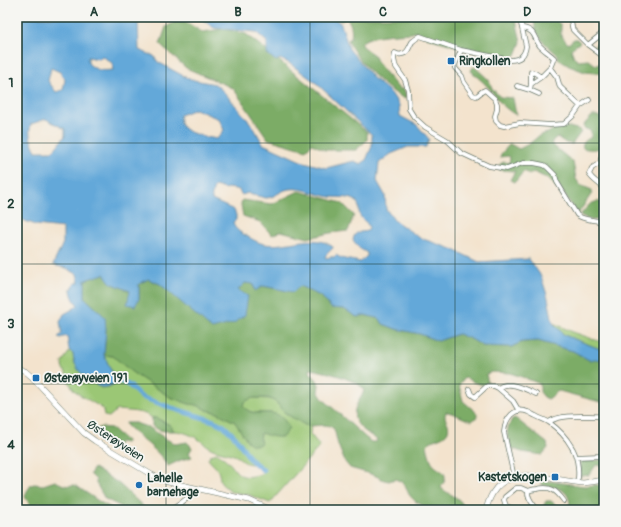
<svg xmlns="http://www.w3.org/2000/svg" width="621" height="527" font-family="Pangolin,sans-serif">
<rect width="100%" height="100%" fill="#f6f6f2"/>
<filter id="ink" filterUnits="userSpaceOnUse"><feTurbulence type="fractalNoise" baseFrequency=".025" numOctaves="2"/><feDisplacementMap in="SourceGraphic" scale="8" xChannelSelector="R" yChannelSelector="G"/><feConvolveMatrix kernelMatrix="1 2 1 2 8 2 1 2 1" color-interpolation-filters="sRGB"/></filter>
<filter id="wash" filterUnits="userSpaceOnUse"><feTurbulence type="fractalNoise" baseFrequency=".012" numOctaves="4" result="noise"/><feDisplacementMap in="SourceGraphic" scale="16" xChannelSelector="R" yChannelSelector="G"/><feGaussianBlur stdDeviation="0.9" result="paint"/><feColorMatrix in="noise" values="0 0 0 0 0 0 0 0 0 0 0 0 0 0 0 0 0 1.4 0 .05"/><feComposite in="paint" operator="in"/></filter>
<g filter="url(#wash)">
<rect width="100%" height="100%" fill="#f3e3cd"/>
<path fill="#9bc774" stroke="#5d8254" d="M553 323 573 332 604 343V349H600L564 335Z
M70 351 73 354 74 363 92 379 95 384 101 388 109 387 119 381V379L114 377 104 355 113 356 133 373 170 397 189 404 197 405 207 410 218 413 235 422 247 441 260 440 261 433 274 436 285 422C282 419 279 415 275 414 264 410 251 417 243 406L244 403 248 400 253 398 270 399 277 403 282 410 288 415 305 425 311 426 310 434 320 446 270 503 247 494 231 492 228 488C217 484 222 478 217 469 215 466 211 463 208 459L210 455 218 453C223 457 228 461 232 466 238 474 241 478 253 476 257 475 261 475 264 471L254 462 253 464C242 464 243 459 236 456 227 452 217 452 209 447 206 446 204 443 201 441 194 436 183 431 174 431L170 425 156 418H152C145 411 127 411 117 410L109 417 104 416 103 410 102 408 80 395 74 390 68 381 66 373 63 369 62 362Z"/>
<path fill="#7cac66" stroke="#4e744d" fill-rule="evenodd" d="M335 17H512L516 20 521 42 516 55 509 58 466 49 428 38 417 31 412 33C400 34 369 34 361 43L365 49 374 55 378 63 388 76 399 89H404L406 96 405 99C384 88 357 62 348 40L351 38C352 32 352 25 348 20L345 19 341 21Z
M535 17H553L561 25V35L568 44 574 39H577L580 42C578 45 574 46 571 49L574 57 578 61 588 60 596 65 600 64 603 54V52L595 48V45L597 44 604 43V74L585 72 569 66 558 59V55C547 46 531 33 535 17Z
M181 19 202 32 224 29 246 34 367 132V140L356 150H325L312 144 306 150 268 139 233 88 186 68 160 44 166 27Z
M473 67 476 68 489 80 492 88 500 97 513 98 516 115C500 106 497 97 485 84 481 80 476 76 471 71Z
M592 116H598L604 120V129L599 134V138L604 143V146C597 150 590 150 583 148 581 142 587 140 591 137V131L584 128 583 126Z
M569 127 580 130 581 132 572 144 566 143 557 137 553 140 551 144 573 162 576 179 580 185 592 190V193L578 214 559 187H556L550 180 534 172 529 175 524 171 515 182 510 180 515 171 500 170 499 167 500 164 504 162 509 163 510 158 509 156 500 157 501 154 510 144 519 149 529 144 540 135 548 133 555 128Z
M299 191 342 203 354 215 348 231 330 233 308 238 281 231 272 235 260 222 243 216 241 205 242 200 272 204Z
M598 201 604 205V221L601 220H590L580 215 590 204Z
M104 273 111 283 130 291 139 299V284L148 279 160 284 169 291 238 290 245 283 253 284 255 290 263 286 293 292 300 286 322 297 331 308 344 309 357 317 365 315 380 319 383 324 396 329 420 334 438 341 458 334 471 339 483 346 511 347 522 342 538 341 573 351 589 360 604 359V403L559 391C554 392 553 397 548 399L544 397 540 392V384L525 378 510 373 492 372 486 374 488 383 483 385 473 382 466 378 463 379 459 385 463 401 477 413 478 416 472 421C463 419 453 412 446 412 442 420 451 422 448 431 445 439 432 438 427 445 428 451 430 459 433 464 436 469 444 470 445 476 446 481 442 484 441 488 450 496 463 497 464 510H434L430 509 416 502 410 496 404 484 400 481 395 479 389 481 384 480 374 475 350 468 345 462 338 445 335 432 334 429 330 426 324 425 311 426 305 425 288 415 282 410 277 403 273 400 268 398H253L248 400 244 403 243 406C256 423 276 400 289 428 287 431 286 435 282 437 276 438 266 435 261 433L260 440 261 443 258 445H253L247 441 235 422 218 413 207 410 197 405 189 404 170 397 133 373 113 356 104 355 106 329 93 306 85 298V280ZM310 369C323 371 356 379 364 389 363 396 359 399 357 404 351 416 356 425 366 432 369 435 373 436 377 440L376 442H371L365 437 322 398 318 391 319 385 317 380 310 372Z
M152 418H156L170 425 174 431C166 431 160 432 152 426Z
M515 418 547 443 548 448 542 455 522 452 511 448C507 434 505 433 512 419Z
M126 423H135L150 428 166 439 176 444 187 442 191 446 192 448 189 453 192 457 181 460 168 466C158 449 140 439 126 425Z
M101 427 111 428 125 440 127 441 125 443 120 442 118 443 117 451 120 454 98 441 100 440C98 435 93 429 101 427Z
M600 460H604V465H596L589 475 580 476V461Z
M94 468 118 483 147 510H128L105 499 96 483V480L90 474Z
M541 480 584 486 595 485H602L604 487V510H543L544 505 546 501H551L561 509H565L570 504C568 487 555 488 542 485Z
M55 481C66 486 64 486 75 485L100 502 115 510H65L55 507C48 511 45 513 42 504L39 502 35 507H32L25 497 27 491 31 485 34 484 43 485Z"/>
<path fill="#64a8d9" stroke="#427286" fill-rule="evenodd" d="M17 17H141L138 20 139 50 154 56 158 62 189 79 215 84 224 92 253 126 263 144 301 161 326 168 354 161 361 164 366 160 372 146V135L315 82 289 63 280 59 276 61 267 54V42L256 32 214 28 199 17H333L341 24 349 49 373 78 391 93 399 105 400 116 417 125 429 139 426 147H408L391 154 379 163 377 181 385 195 386 209 394 220 420 238 452 249 479 262 529 259 541 276 548 298 553 323 564 335 600 349H604V359L589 360 573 351 538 341 522 342 511 347 483 346 471 339 458 334 438 341 420 334 396 329 383 324 380 319 365 315 357 317 344 309 331 308 322 297 300 286 293 292 263 286 255 291 253 284 245 283 238 290 248 296 245 315 234 323 212 329 160 284 148 279 139 284V299L135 306 127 304 130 291 111 283 104 274 85 280V298L105 317 106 329 104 355 114 377 119 379V381C109 387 99 392 92 379 80 377 74 365 73 354L69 350 67 336 60 338 58 337 62 334 60 322 64 314 73 309 78 305C74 301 71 294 71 289L73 288 75 283H78L79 282 77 274 66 268 53 265 63 243V228L36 225 17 218ZM102 56 112 63 113 70C102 71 96 71 88 63V57L99 59ZM51 68 60 72 65 79 63 90 56 92 48 81ZM195 109 219 119 224 130 217 139C207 137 186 134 181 125 179 122 180 118 180 115ZM46 119 65 129V136L53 151H36C31 141 28 135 31 124ZM215 186 225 189 227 188C231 189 235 188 239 190L240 193 242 195 248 193C251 195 253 195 257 196 260 196 263 198 266 198 274 198 281 190 289 189 303 187 317 195 331 197 339 198 349 196 356 201 360 205 358 211 360 216 363 221 367 221 369 228L367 231C360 233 355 230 353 240L359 248 367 253V256L360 262C352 260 343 260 336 255L334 257H331L326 258 325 257 326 255 333 248V247C314 232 287 248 265 244 258 243 252 239 245 235 240 232 234 229 233 222L236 220V215L234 210 212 200C211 197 213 189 215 186Z"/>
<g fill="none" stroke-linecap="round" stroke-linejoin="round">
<path stroke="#64a8d9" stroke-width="5" d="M119 381 125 383 130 386 141 397 172 408 214 421 224 426 236 438 251 460 263 470"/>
</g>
</g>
<g filter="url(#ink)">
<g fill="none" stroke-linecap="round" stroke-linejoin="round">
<g stroke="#69776a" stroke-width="5.5">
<path id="minor" d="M524 17 521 24 526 46C525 55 520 60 510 60L461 50 420 36C417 38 414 40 412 42 409 47 408 54 402 54 400 55 397 54 395 53L394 59 395 64 396 67 405 80 408 90 409 109 414 117 425 127 447 140 461 153 489 166 507 169 523 163H534L544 165 547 167 555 175 557 182 577 215C585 221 595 219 604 223
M570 17C572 21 571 26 573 30L588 45 600 54
M523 28C536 31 533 37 540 46 544 50 550 54 554 58L550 68 557 77 560 87 580 106
M588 45 604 32
M461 50 455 65V68L462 76 464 82 473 95 476 96C479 95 481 91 485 90L495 99 497 104V109L495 116 496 121 500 125 504 126 520 123 550 125 564 124 573 116 580 106 589 100
M531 84 541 77 550 68
M517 86 530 90 531 84V72L535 73 541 77
M530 90 539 94
M604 149 603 151 600 163 592 168 589 174C593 181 600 183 604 189
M498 388C509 380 525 389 536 394
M469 389 471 394 475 397 487 386H494L498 388 513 401 519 411
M549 422C562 413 588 417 604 416
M576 457 601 456
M514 477 504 432C505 419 514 406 528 412 531 413 533 415 536 416 541 419 546 420 550 423 558 429 566 437 571 446 577 455 579 468 578 478
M528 491C527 499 534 504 537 510
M170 510C178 505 192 497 195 489
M501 510 506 506
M517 510 506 506 504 500 505 497 516 488H521L528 491C531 490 534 489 537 489 551 486 556 490 564 501"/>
</g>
<g stroke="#69776a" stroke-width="6">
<path id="major" d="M17 368 25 371 32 377 84 433 95 441 152 475 168 482 249 500 271 510
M486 510C498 458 545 480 583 483L591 482 604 480"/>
</g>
<use href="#minor" stroke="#fff" stroke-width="4"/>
<use href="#major" stroke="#fff" stroke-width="5"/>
</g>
</g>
<path fill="none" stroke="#1f3d34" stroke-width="1" stroke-opacity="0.55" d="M166 17V510M310 17V510M455 17V510M17 143H604M17 264H604M17 384H604"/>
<g fill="#1f6fb2" stroke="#f6f6f2" stroke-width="1.5">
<rect x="447" y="57" width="8" height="8" rx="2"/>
<rect x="32" y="374" width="8" height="8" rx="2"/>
<rect x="551" y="473" width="8" height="8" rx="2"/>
<circle cx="139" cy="485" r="4"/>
</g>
<g text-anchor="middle" stroke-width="3.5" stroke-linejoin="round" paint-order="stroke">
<g font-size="12" font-weight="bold" fill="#1f3d34" stroke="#f6f6f2" text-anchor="start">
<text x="459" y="65">Ringkollen</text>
<text x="44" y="382">Østerøyveien 191</text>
<text x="547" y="481" text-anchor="end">Kastetskogen</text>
<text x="147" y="482">Lahelle<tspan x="147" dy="14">barnehage</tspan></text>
</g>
<g font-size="12" fill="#1f3d34" stroke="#f6f6f2">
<text transform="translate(116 441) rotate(33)" y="4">Østerøyveien</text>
</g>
</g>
<rect width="621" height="527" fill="none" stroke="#f6f6f2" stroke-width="44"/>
<rect x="22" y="22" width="577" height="483" fill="none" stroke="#1f3d34" stroke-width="1.5"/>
<g font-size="13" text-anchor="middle" font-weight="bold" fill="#1f3d34">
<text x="94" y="16">A</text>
<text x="238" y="16">B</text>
<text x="383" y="16">C</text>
<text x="527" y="16">D</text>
<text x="11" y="87">1</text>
<text x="11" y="208">2</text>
<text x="11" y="328">3</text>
<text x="11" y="449">4</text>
</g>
</svg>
